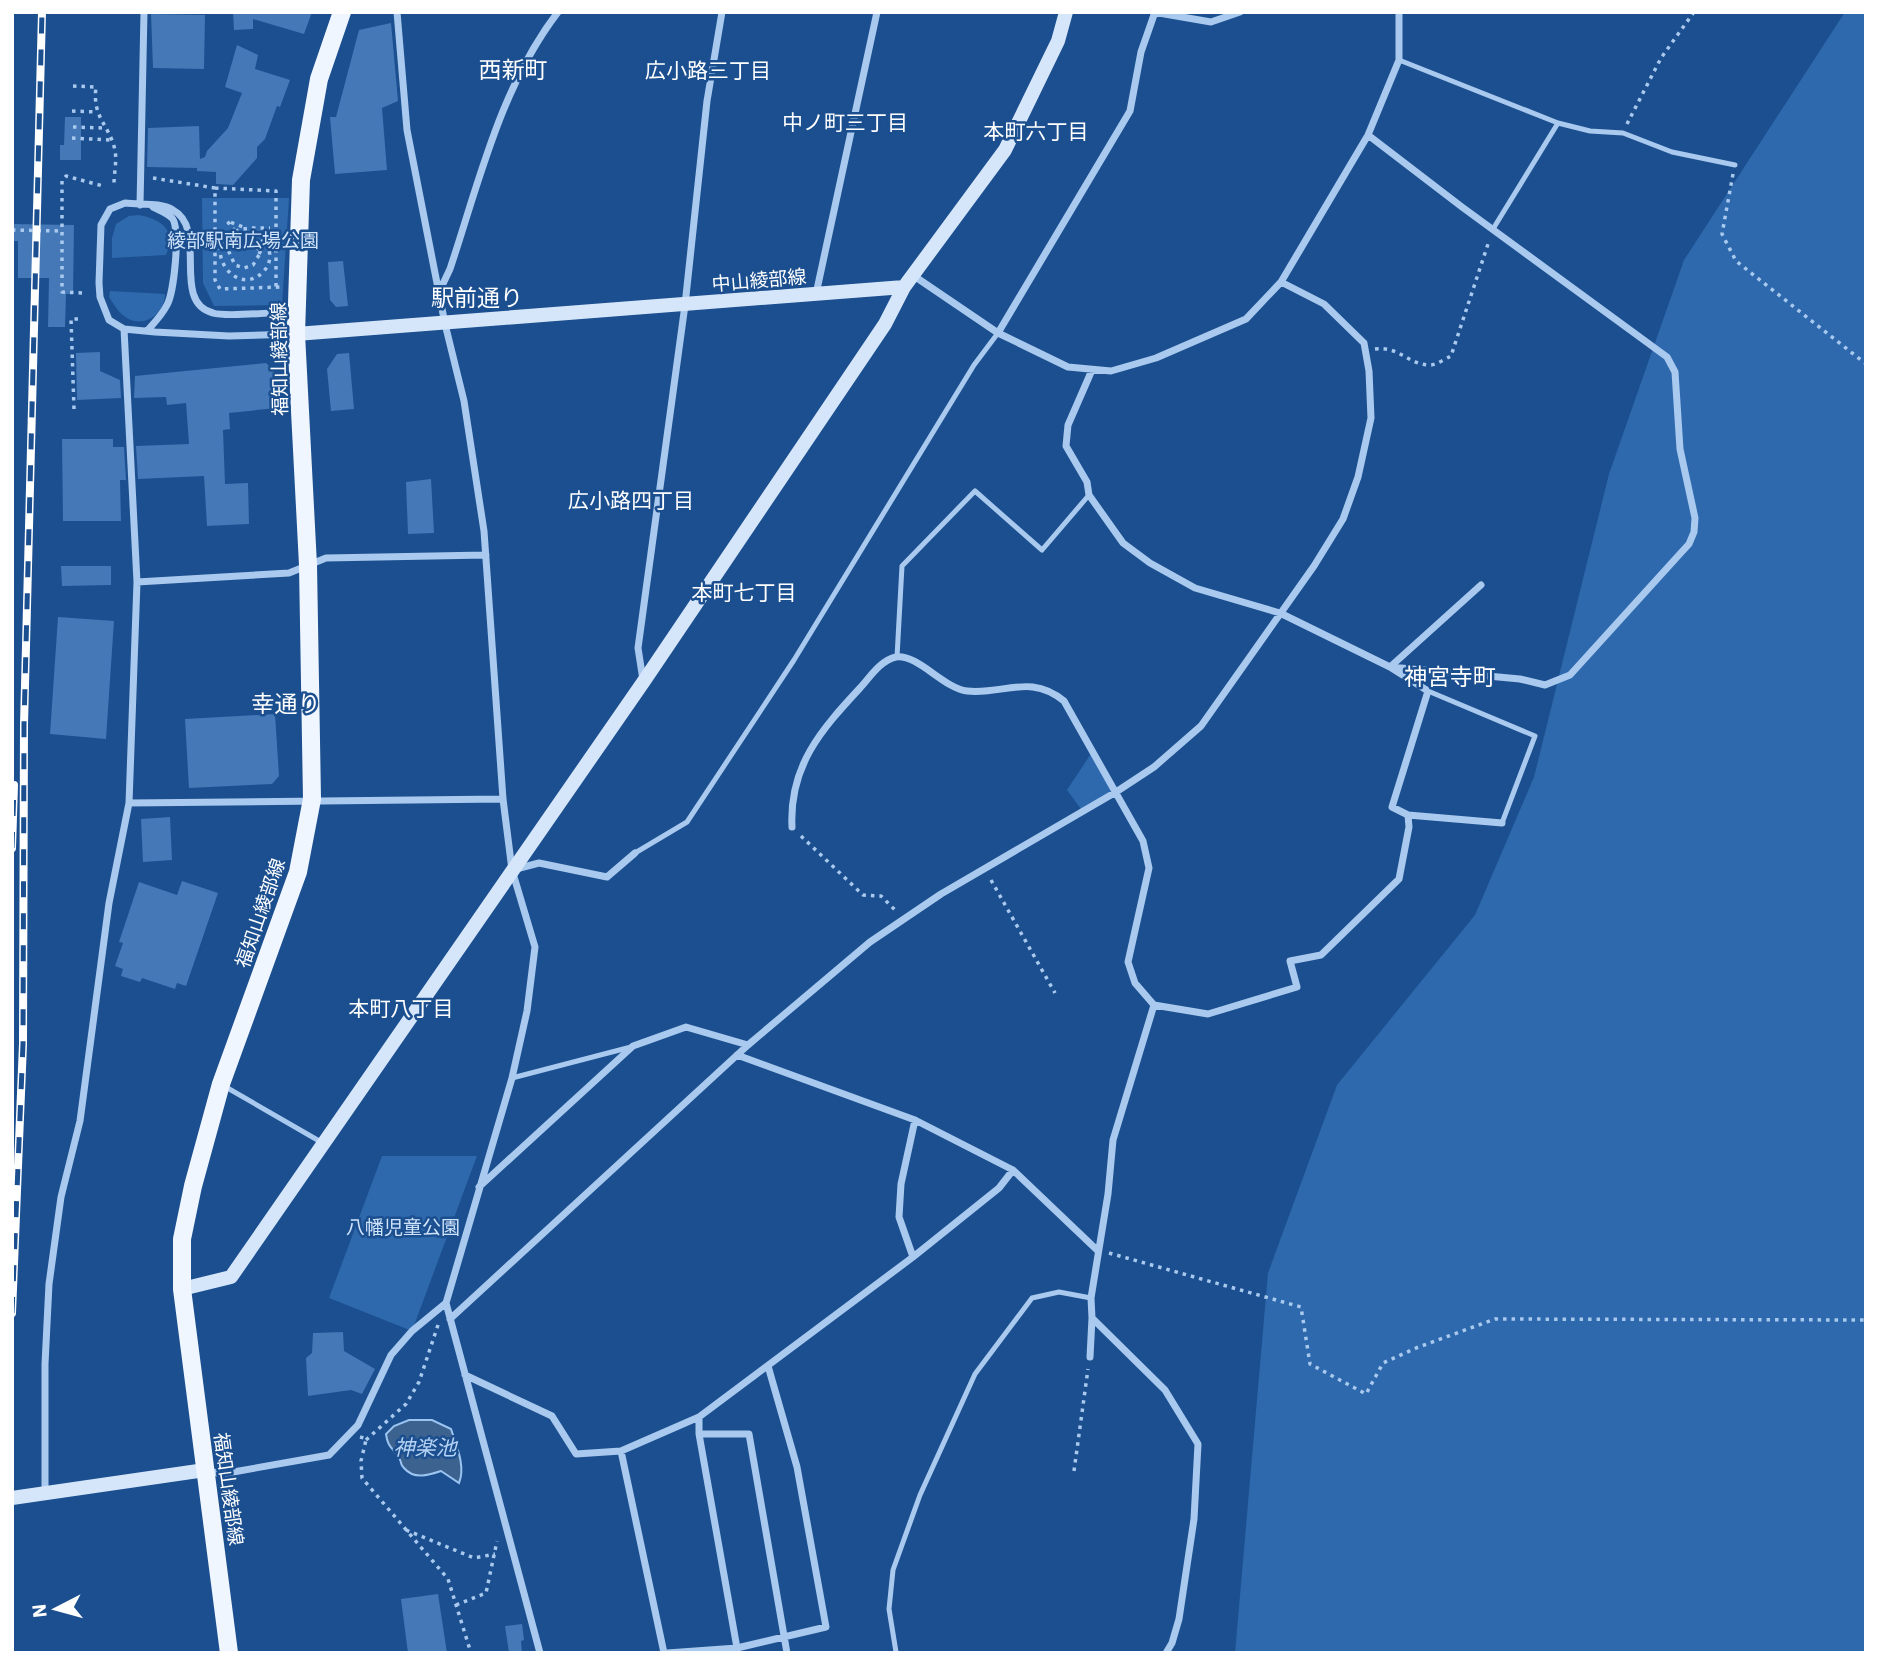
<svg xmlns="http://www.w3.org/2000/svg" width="1878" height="1665" font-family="'IBM Plex Sans','Noto Sans JP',sans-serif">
<rect width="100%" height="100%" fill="#1b4f8f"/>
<path fill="#2e69ad" d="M1845 12H1866V1653H1235L1268 1273 1337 1085 1475 915 1534 777 1609 474 1684 260Z
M202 198H289L282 305 214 306 203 283Z
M139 215C161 219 177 230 166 255L112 258V238L116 224 129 216Z
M110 291 165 294C165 315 142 330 124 316 118 312 113 303 109 297Z
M1092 752 1116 792 1083 812 1067 790Z
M382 1156H477L412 1331 329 1298Z"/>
<path fill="#3c6290" stroke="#9cc4f0" stroke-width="2" d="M409 1420H432L451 1429C456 1445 466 1466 459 1483L441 1471C429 1475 414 1480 404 1468 399 1463 403 1464 399 1458 393 1447 388 1449 386 1434L394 1426Z"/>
<path fill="#4478b7" d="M233 12H312L304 34 253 19V29L234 30Z
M151 14 205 15 204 69 153 68Z
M391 23 398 101 382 108 387 170 335 174 330 117H336L359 30Z
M237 45 258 55 255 69 290 80 280 107 277 106 265 139 257 147V158L233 185 216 184V172L197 171V168L147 167 148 128 199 126 200 159 205 157 207 151 228 128 242 93 225 87Z
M65 117H81V160H60V145H64Z
M12 224 74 225 73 294H66L65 327H48L49 278H18V241H12Z
M343 261 348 306 336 307 330 300 328 262Z
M100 352V371L120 380 121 398 77 400 76 353Z
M349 353 354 409 331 411 327 369 337 354Z
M266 363 274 371 276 408 229 413 230 429 223 430 225 484 248 483 249 524 207 526 204 476 138 479 136 446 189 444 186 403 167 405 166 397 134 398 135 376Z
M62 439H113V447H124L126 480H120L121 521H63Z
M431 479 434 533 408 534 406 482Z
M61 566H111V585L62 586Z
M58 617 114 621 106 739 50 734Z
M275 714 279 776 272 784 189 788 185 719Z
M170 817 172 860 143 862 141 819Z
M182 881 218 893 186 986 177 983 175 989 142 978 140 982 121 976 123 969 115 966 123 943 119 942 139 882 177 895Z
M343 1332 344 1351 375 1369 362 1394 351 1390 308 1396 306 1358 312 1353 313 1333Z
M438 1594 447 1653H408L401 1599Z
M522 1624 524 1640 521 1641 522 1653H509L505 1626Z"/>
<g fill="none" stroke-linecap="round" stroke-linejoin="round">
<path stroke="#a9c9ee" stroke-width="3.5" stroke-dasharray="3.5 5" stroke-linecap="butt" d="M73 86 96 87C92 118 109 124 115 150 117 160 114 174 114 184
M72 111 97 112
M1627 124 1661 58 1694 12
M73 127 104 128
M72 138 110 140
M1733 174 1722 234 1736 261 1866 364
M153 178 215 188V280L220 289 281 287
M215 188 276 191V287
M12 230 62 231
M235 231 227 221 246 228
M259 254 266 241C271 252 272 263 263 272 235 300 199 244 236 231 247 227 259 228 270 228
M259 255 253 265 244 268 235 265 229 252 233 242 242 238 251 240 258 249 270 228
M82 293 62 292V181L66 176 103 186
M1375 349C1400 346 1408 365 1430 365 1436 365 1445 359 1451 356L1489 241
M74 409 71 319H81
M801 836 863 895 881 896 896 911
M991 880 1055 993
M1109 1253 1301 1307 1310 1364 1366 1394 1383 1363 1416 1348 1495 1319 1866 1320
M360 1437 364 1438 366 1440 361 1461 362 1478 448 1579 471 1653
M366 1440 406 1404 419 1382 438 1325
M1074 1471 1088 1369
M406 1530 474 1558 495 1554
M456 1605 486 1593 497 1541"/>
<path stroke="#a9c9ee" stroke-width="5" d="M1399 60 1558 123
M1493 229 1558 123 1590 131 1623 133 1672 152 1735 165
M897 657 902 566 975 491 1042 550 1089 495
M1428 691 1535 736 1502 823
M635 853 687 822 794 660 974 365 998 333
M512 1078 631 1047
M224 1086 321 1142
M896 1652 889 1609 893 1570 920 1495 975 1374 1032 1298 1059 1292 1091 1298"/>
<path stroke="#a9c9ee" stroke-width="7" d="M397 12 407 130 445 324 464 401 484 531 503 799 512 870 535 947 527 1011 512 1078 446 1303 540 1653
M1153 12 1211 22 1240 12
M125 203C141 205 160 202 173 210 209 229 170 302 213 313 225 317 268 313 284 312L296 334 229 336 155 332 124 329 109 320 100 297 99 283 101 225 110 209Z
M140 205 144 12
M914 276 998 333 1068 367 1111 371 1156 358 1246 319 1281 282 1368 135 1399 60V12
M440 290 450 269C479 182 501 86 558 12
M816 294 877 12
M147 331C154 323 162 315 167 305 174 293 181 228 172 218 167 213 159 210 153 207
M998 333 1130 111 1141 52 1155 12
M1092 370 1068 425 1066 446 1087 482 1089 495 1123 543 1150 563 1195 588 1280 613 1390 667 1520 679 1545 685 1570 675 1678 556 1689 544 1694 532 1695 518 1680 449 1675 372 1667 357 1462 207 1368 135
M137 582 289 573 326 558 486 555
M643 680 638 648 685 305 707 101 722 12
M129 803 503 799
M1408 815 1502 823
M792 827C789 766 821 730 860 688 870 677 881 660 896 657 918 654 943 688 967 691 1004 695 1030 673 1064 701L1143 841 1149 868 1128 962 1135 983 1154 1005 1208 1014 1297 987 1290 961 1321 955 1399 879 1409 827 1408 815 1392 807 1428 691 1390 667 1481 585
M516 869 539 863 607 877 635 853
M1154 1005 1113 1140 1108 1194 1091 1298 1092 1318 1165 1390 1198 1444 1194 1519 1179 1619 1172 1643 1166 1653
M737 1055 915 1120 1013 1170 1097 1250
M479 1187 633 1046 686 1027 748 1045
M913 1257 899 1217 901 1184 915 1120
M450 1319 748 1045 870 942 941 894 1116 792 1154 767 1201 726 1314 566 1343 519 1358 477 1371 418 1369 371 1364 343 1324 304 1281 282
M1090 1357 1092 1318
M465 1375 552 1416 576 1454 621 1451 699 1417 913 1257 999 1188 1013 1170
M699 1417V1434L737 1648
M699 1434H749L787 1653
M621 1451 664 1653
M208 1471 222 1474 329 1455 358 1425 391 1355 412 1331 446 1303
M45 1492V1364L49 1284 61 1197 80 1121 109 903 129 803 137 582 124 329
M667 1653 737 1648 826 1627 797 1467 768 1366"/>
<path stroke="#d6e6fa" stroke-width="14" d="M296 334 904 287
M182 1289 231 1277 644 681 885 324 904 287 1005 150 1058 41 1066 12
M12 1498 205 1470"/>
<path stroke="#f0f6ff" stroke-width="18" d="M229 1653 182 1289V1239L193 1186 221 1084 298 872 312 799 308 565 296 334 301 180 319 79 342 12"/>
<g stroke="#fff" stroke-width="8">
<path id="rail" d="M12 848 14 785
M12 1313 23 1044 24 725 42 12"/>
</g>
<use href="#rail" stroke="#1b4f8f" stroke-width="5" stroke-dasharray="16" stroke-linecap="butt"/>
</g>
<g text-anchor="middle" stroke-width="5" stroke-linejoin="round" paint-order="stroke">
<g font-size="19" fill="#cfe3fa" stroke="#1b4f8f">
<text x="243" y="247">綾部駅南広場公園</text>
<text x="403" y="1234">八幡児童公園</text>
</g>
<g font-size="19" fill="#fff" stroke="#1b4f8f">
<text transform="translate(759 280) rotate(-5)" y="7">中山綾部線</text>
<text transform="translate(279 359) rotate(-91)" y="7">福知山綾部線</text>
<text transform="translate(260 913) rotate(-71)" y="7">福知山綾部線</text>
<text transform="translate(229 1489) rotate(82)" y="7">福知山綾部線</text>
</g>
<g font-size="21" fill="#fff" stroke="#1b4f8f">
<text x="708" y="78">広小路三丁目</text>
<text x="845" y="130">中ノ町三丁目</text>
<text x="1036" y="139">本町六丁目</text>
<text x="631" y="508">広小路四丁目</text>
<text x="744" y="600">本町七丁目</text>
<text x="401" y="1016">本町八丁目</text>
</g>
<g font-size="21" font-style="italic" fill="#b5d3f5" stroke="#1b4f8f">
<text x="425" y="1455">神楽池</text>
</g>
<g font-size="23" fill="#fff" stroke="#1b4f8f">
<text x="513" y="78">西新町</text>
<text x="477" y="306">駅前通り</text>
<text x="1450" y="685">神宮寺町</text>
<text x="286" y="712">幸通り</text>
</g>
</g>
<rect width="1878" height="1665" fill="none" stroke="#ffffff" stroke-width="28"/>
<g transform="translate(56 1609) rotate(264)" stroke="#1b4f8f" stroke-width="5" paint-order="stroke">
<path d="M0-5L12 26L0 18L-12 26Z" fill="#ffffff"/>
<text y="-10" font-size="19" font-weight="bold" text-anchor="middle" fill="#ffffff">N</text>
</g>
</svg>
